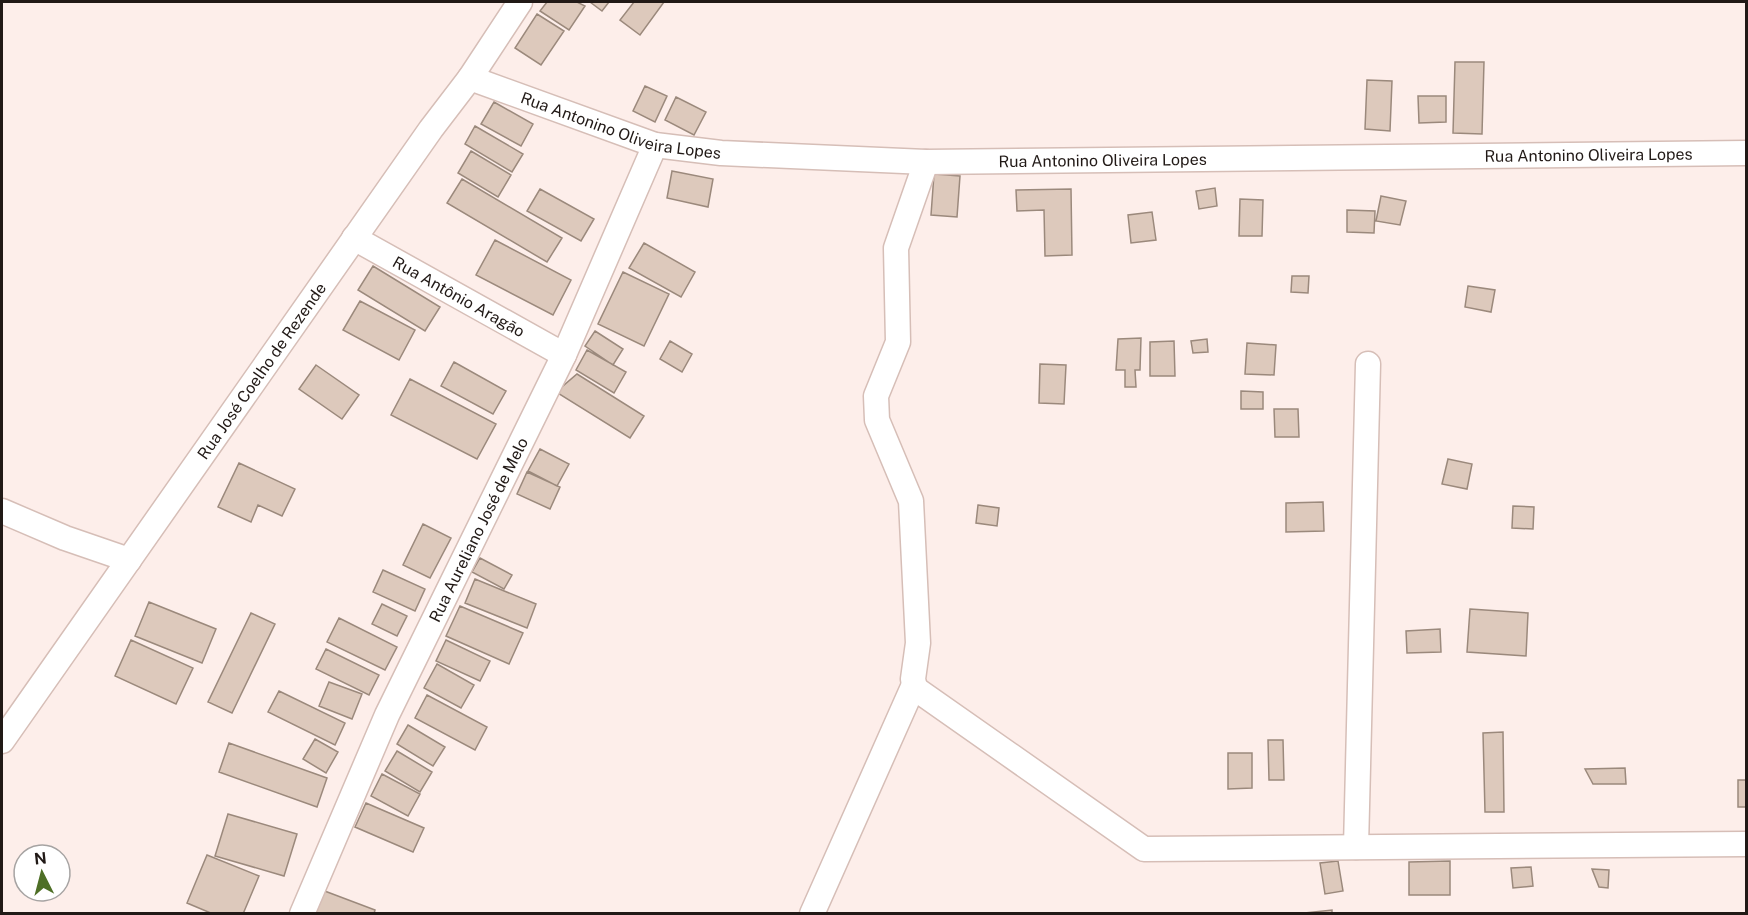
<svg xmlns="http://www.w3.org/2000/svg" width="1748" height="915" font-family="'Public Sans',sans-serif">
<rect width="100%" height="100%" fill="#fdeeea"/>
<path fill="#ddc9bc" stroke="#9b897c" stroke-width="1.5" d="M547 2H577L585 6 569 30 540 11Z
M590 2H609L602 11Z
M634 2H664L640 35 620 20Z
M537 14 564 31 541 65 515 48Z
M1455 62H1484L1482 134 1453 133Z
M1367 80 1392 81 1390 131 1365 129Z
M645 86 667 96 655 122 633 111Z
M1418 96H1446V122L1419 123Z
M676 97 706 112 694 135 665 120Z
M494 102 533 124 521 146 481 124Z
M475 126 523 154 512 172 465 144Z
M471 151 511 175 498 197 458 173Z
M672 171 713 179 708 207 667 198Z
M934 174 960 176 957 217 931 215Z
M462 179 562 238 547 262 447 203Z
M1215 188 1217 206 1199 209 1196 191Z
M540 189 594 219 581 241 527 211Z
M1071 189 1072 255 1045 256 1044 210 1017 211 1016 190Z
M1381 196 1406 201 1400 225 1376 221Z
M1240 199 1263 200 1262 236H1239Z
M1347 210 1375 211 1374 233 1347 232Z
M1152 212 1156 240 1131 243 1128 215Z
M495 240 571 280 553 315 476 275Z
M644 243 695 272 681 297 629 268Z
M373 266 440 307 425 331 358 290Z
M623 272 669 294 644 346 598 324Z
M1292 276H1309L1308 293 1291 292Z
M1468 286 1495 290 1491 312 1465 307Z
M360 301 415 330 399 360 343 330Z
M595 331 623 349 613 365 585 346Z
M1141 338 1140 370H1135L1136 387H1125V370H1116L1118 339Z
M1207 339 1208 352 1193 353 1191 341Z
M670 341 692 354 682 372 660 359Z
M1174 341 1175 376H1150V342Z
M1247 343 1276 345 1274 375 1245 374Z
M587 350 626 372 614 393 576 370Z
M454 362 506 391 493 414 441 386Z
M1040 364 1066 365 1064 404 1039 403Z
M316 365 359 395 342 419 299 389Z
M577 374 644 416 630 438 556 392Z
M410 379 496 424 477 459 391 415Z
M1241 391 1263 392V409H1241Z
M1274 409H1298L1299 437H1275Z
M540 449 569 464 557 486 528 471Z
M1448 459 1472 464 1467 489 1442 484Z
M239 463 295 489 282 516 258 505 251 522 218 507Z
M527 472 560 487 550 509 517 494Z
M1323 502 1324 531 1286 532V503Z
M978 505 999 508 997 526 976 523Z
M1513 506 1534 507 1533 529 1512 528Z
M423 524 451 538 430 578 403 565Z
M480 558 512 575 504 589 472 572Z
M383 570 425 589 415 611 373 592Z
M475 579 536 604 527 628 465 603Z
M149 602 216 629 202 663 135 636Z
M382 604 407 616 397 636 372 624Z
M460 606 523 633 509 664 446 636Z
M1470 609 1528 613 1526 656 1467 652Z
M251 613 275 624 232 713 208 702Z
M339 618 397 647 385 670 327 642Z
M1440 629 1441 652 1407 653 1406 631Z
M131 640 193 668 176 704 115 676Z
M446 640 490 661 480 681 436 661Z
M326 649 379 675 369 695 316 669Z
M437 664 474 685 461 708 424 688Z
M329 682 362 694 352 719 319 706Z
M279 691 345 723 335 745 268 712Z
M427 695 487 727 475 750 415 718Z
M408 725 445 747 433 766 397 744Z
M1503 732 1504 812H1485L1483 733Z
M315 739 338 752 326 773 303 759Z
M1268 740H1283L1284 780H1269Z
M229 743 327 778 317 807 219 772Z
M397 751 432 772 420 792 385 771Z
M1228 753H1252V788L1228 789Z
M1625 768 1626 784H1593L1585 769Z
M382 774 420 794 408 816 371 796Z
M1738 780H1746V807H1738Z
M366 803 424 828 413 852 355 827Z
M228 814 297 834 284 876 215 856Z
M207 855 259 876 243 914H213L187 903Z
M1338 861 1343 891 1325 894 1320 863Z
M1450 861V895H1409V862Z
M1531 867 1533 886 1513 888 1511 868Z
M1592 869 1609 870 1608 888 1599 887Z
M322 890 375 910 374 914H313Z
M1332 910V914H1305V913Z"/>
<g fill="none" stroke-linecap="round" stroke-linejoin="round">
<g stroke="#d6beb7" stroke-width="27">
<g id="minor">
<path id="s1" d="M470 78 655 145 721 153 926 162 1746 153"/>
<path id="s2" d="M354 238 564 355"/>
<path d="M2 511 65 538 129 560"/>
<path d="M916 693 913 679 918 643 911 501 877 420 876 396 898 342 896 248 926 162"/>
<path id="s3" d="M2 741 431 129 470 78 520 2"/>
<path d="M1356 847 1368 364"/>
<path id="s4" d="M302 914 387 715 564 355 655 145"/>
<path d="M812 914 913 687 1144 849 1746 844"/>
</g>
</g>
<use href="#minor" stroke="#fff" stroke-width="24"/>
</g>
<g text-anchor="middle" stroke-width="4.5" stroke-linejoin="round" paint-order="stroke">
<g font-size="16" fill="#211916" stroke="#fff">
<text dy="6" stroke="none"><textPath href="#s1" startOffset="159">Rua Antonino Oliveira Lopes</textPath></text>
<text dy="6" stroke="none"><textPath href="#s1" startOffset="1131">Rua Antonino Oliveira Lopes</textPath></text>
<text dy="6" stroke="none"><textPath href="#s1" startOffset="645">Rua Antonino Oliveira Lopes</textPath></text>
<text dy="6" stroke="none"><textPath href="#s2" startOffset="120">Rua Antônio Aragão</textPath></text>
<text dy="6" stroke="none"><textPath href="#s3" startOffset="452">Rua José Coelho de Rezende</textPath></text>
<text dy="6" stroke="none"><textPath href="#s4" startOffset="423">Rua Aureliano José de Melo</textPath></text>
</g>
</g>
<rect width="1748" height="915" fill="none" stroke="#211916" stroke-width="6"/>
<g transform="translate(42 873) rotate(354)"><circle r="28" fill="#ffffff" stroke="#a6a3a2" stroke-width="1.5"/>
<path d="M0-4.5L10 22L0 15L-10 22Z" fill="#4e6f26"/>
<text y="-9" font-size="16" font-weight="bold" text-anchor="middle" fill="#211916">N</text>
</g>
</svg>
